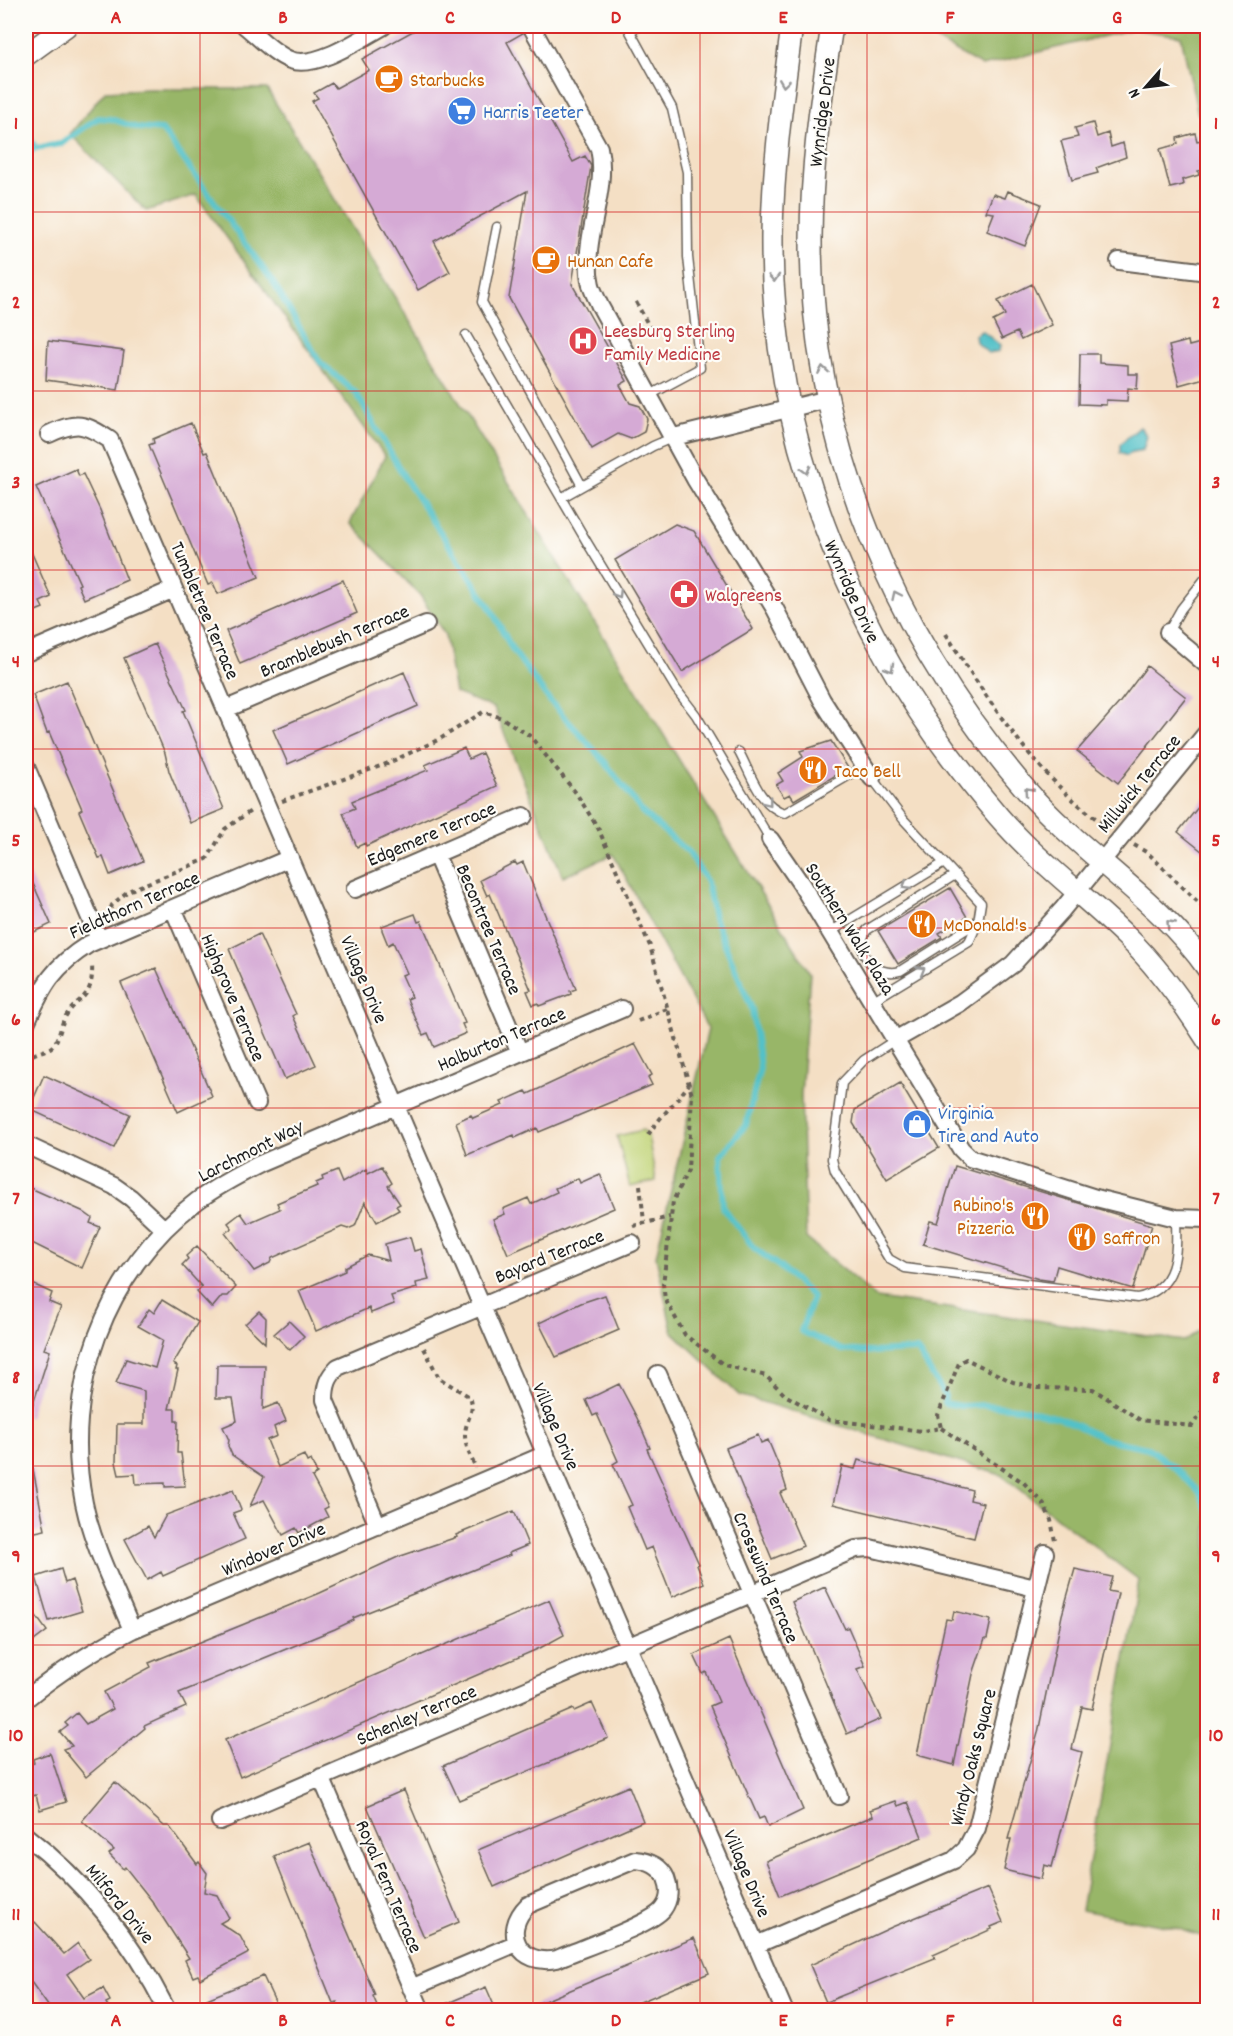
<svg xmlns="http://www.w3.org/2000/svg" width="1233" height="2036" font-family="Dekko,sans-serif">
<rect width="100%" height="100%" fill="#fdfcf7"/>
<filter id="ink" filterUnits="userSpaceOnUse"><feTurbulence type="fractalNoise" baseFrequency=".0167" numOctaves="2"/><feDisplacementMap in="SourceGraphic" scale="12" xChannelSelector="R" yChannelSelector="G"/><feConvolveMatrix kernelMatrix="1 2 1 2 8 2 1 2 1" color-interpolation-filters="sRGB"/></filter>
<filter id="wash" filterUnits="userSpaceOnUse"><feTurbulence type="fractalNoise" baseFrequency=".008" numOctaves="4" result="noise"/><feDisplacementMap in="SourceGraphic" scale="24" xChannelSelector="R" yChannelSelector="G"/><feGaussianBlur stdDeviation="1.35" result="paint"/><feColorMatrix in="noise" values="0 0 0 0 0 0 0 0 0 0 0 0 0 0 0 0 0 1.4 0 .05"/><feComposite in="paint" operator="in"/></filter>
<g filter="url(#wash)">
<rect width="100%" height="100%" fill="#f4dfc4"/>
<path fill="#c1d478" stroke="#6e784a" stroke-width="1.5" d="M643 1130 648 1135 656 1181 630 1187 617 1136Z"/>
<path fill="#98b668" stroke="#5a6942" stroke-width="1.5" d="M911 26H1207V115L1198 114 1181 36 1133 29 982 66Z
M149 89H267L810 973 801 1095 806 1238 877 1298 1184 1341 1207 1325V1938L1176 1928 1081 1910 1139 1580 1001 1475 739 1395 672 1331 656 1256 708 1029 613 854 563 877 494 708 455 693 445 635 420 595 350 523 385 456 196 195 146 211 70 134 105 91Z"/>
<path fill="#53c1c8" stroke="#386e72" stroke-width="1.5" d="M982 331 1000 345 999 351 988 353 976 342 975 335Z
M1140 427 1147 436 1143 450 1132 452 1127 456 1120 453V444Z"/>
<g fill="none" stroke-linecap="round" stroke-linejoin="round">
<path stroke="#53c1c8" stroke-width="6" d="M26 133 36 148 26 154
M36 148 61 144 98 118 111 119 138 128 162 130 271 279 320 362 356 393 406 480 491 609 512 649 550 701 605 762 642 812 689 853 707 882 714 918 752 1009 760 1068 746 1125 720 1156 723 1208 754 1248 780 1267 813 1297 801 1331 842 1350 871 1352 917 1350 945 1396 944 1403 961 1406 986 1405 1019 1408 1063 1419 1105 1439 1148 1448 1175 1468 1200 1493 1208 1512"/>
</g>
<g id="blocks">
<path fill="#d5aad5" d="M410 26H521L523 33 507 42 573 162 585 156 591 166 572 284 627 381 620 385 630 403 640 406 647 419 644 432 631 439 618 434 592 449 509 298 527 191 434 241 450 272 418 290 312 101 318 98 314 93 332 83 336 88 369 70 362 59 413 31Z
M1093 123 1097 137 1108 133 1111 147 1123 143 1126 157 1096 168 1098 173 1072 180 1061 141 1078 137 1075 128Z
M1195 133 1197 141 1208 139V169L1198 171 1199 175 1182 180 1183 185 1170 188 1160 149 1178 144 1177 138Z
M1008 191 1041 204 1025 246 987 231 994 213 986 212 993 194 1005 198Z
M1032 284 1052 325 1021 340 1017 332 1002 339 993 321 1005 315 998 301Z
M48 341 124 351 118 390 46 380Z
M1188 341 1189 346 1208 341V377L1179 385 1169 346Z
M1080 354H1099V363L1128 365V374H1138L1137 389 1128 388 1127 401 1106 400V405L1079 404Z
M191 423 204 453 207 452 259 577 218 594 213 583 208 585 149 445 154 443 153 439Z
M76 469 79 476 83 474 100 510 127 580 84 599 78 585 80 584 36 487Z
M675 524 694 531 753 629 682 672 615 560Z
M26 540 51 597 40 602 43 608 26 615Z
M343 580 357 613 240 664 226 631Z
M155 644 186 710 183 711 224 809 190 823 169 771 165 753 124 658Z
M1147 666 1186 697 1118 783 1077 751 1120 702Z
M404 672 418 706 288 764 273 730Z
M67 681 143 861 110 875 103 857 99 858 79 811 82 809 49 732 47 733 33 695Z
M831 741 848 768 794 800 790 794 784 797 776 785 783 781 778 773 803 757 800 751Z
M464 748 469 759 482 753 497 786 366 846 365 843 357 847 343 813 355 808 352 801 428 770 425 765Z
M1208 795V856L1178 832Z
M515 862 517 865 523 862 576 989 570 991 571 994 539 1006 538 1003 533 1005 527 991 531 990 490 894 487 896 480 880Z
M26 868 51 924 26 936Z
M950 888 967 917 939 933 942 937 898 964 878 931Z
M415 914 418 922 421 921 465 1023 462 1024 466 1033 434 1047 428 1033 423 1035 407 999 412 997 402 975 407 973 393 942 388 945 382 930V926Z
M259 934 296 1014 293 1016 316 1065 285 1079 229 949Z
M156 968 212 1096 178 1112 121 983Z
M635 1044 652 1075 648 1077 652 1085 539 1132 537 1128 515 1138 514 1135 467 1155 456 1122 471 1115 473 1118 503 1105 501 1102 526 1091 528 1094Z
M44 1075 130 1114 114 1148 29 1109Z
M900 1083 939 1148 887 1179 853 1123 855 1110Z
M382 1166 392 1183 388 1186 400 1204 396 1206 399 1210 377 1222 365 1202 355 1226 348 1229 342 1227 272 1258 270 1263 254 1271 225 1233 232 1228 228 1223 241 1213 248 1223 280 1209 277 1203 317 1186 316 1183 323 1180 322 1177 337 1171 342 1183 366 1169 368 1173Z
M955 1166 1152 1225 1133 1289 1057 1266 1053 1281 1039 1279 923 1244 930 1221 938 1223Z
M600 1174 614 1208 508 1254 493 1219 505 1214 503 1209 528 1198 531 1204 557 1192 555 1188 578 1178 580 1183Z
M26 1186 82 1211 92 1218 90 1223 100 1227 82 1268 26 1240Z
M410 1237 414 1251 421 1249 429 1280 416 1283 417 1288 391 1296 394 1304 371 1313 369 1308 316 1331 299 1291 345 1271V1267L368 1255 389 1261 385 1244Z
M197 1246 236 1287 228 1296H222L212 1308 197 1292 202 1287 182 1265 188 1259 186 1256Z
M26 1281 52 1293 49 1302 61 1307 44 1349 50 1351 29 1417H26Z
M605 1295 619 1330 556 1357 539 1323 581 1303Z
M162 1300 198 1322 173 1364 177 1366 176 1370H178L169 1409H175V1421H178L177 1453H181L185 1486 165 1487V1483L136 1484 135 1474 119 1475 116 1462 117 1424H144V1391L116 1383 126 1359 155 1368 163 1340 138 1326 149 1309 154 1313Z
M259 1311 266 1318 265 1343 245 1324Z
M289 1321 304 1336 290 1350 274 1334Z
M217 1365H265L263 1409 278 1403 286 1421 274 1427 277 1436 267 1440 278 1467 304 1455 307 1462 311 1460 317 1474 312 1477 328 1507 324 1509 328 1517 299 1533 296 1528 283 1535 264 1500 250 1506 264 1477 232 1455 228 1446 229 1440 223 1427 237 1421 233 1398H216Z
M619 1384 637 1418 650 1448 647 1449 699 1564 697 1565 704 1583 672 1597 652 1547 645 1550 627 1507 632 1505 613 1464 618 1461 597 1414 593 1416 586 1400Z
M758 1435 761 1443 768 1440 781 1471 787 1490 780 1493 803 1546 772 1559 726 1448Z
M858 1460 972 1490 970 1500 983 1503 974 1538 833 1504 842 1466 855 1469Z
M26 1469H33L45 1530 26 1534Z
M233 1490 241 1510 233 1513 245 1539 163 1576 161 1572 147 1580 125 1539 148 1526 154 1537 166 1515Z
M514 1511 528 1545 509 1553 510 1555 353 1618 354 1620 335 1629 179 1693 186 1707 144 1726 145 1728 86 1777 63 1749 72 1746 60 1732 68 1726 65 1723 77 1713 86 1724 113 1709 104 1692 151 1667 149 1663 320 1593 398 1557 457 1537 456 1535Z
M61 1569 65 1583 72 1580 82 1611 49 1621 36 1577Z
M1075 1569 1112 1577 1108 1591 1118 1593 1092 1709 1082 1707 1072 1749 1082 1752 1052 1867 1044 1865 1041 1879 1004 1870 1011 1839H1008L1038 1733 1062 1615Z
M825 1587 845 1629 848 1627 865 1666 857 1669 881 1719 847 1734 792 1602Z
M549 1600 564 1635 540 1648 240 1777 225 1740Z
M26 1602 47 1631 26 1647Z
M954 1611 991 1620 987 1639H985L973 1674 954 1765 917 1755 946 1619 952 1620Z
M729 1639 803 1810 768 1827 764 1817 759 1819 739 1774 710 1706 719 1702 706 1672 703 1674 694 1655Z
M592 1703 608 1738 459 1800 443 1766 573 1709 574 1711Z
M50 1753 66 1802 40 1810 36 1795 29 1797 26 1786V1766L34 1763 33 1759Z
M115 1782 164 1826H169L197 1864 199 1862 207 1873 204 1892 217 1895 229 1918 220 1923 240 1936 249 1953 200 1979 198 1975 193 1977 185 1960 189 1958 152 1901 125 1867 123 1869 109 1854 114 1850 82 1821Z
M629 1786 643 1821 494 1887 478 1850Z
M404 1790 459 1922 424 1937 367 1806Z
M896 1801 898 1806 908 1802 922 1837 780 1896 766 1861 873 1816 870 1810Z
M309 1842 375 1995 373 1996 379 2010H340L337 2002 333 2003 274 1856Z
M988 1888 1003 1922 991 1927 992 1929 933 1955 935 1958 826 2002 810 1965 892 1927Z
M35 1922 64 1954 78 1943 89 1959 67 1974 84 1998 103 1988 110 2001 106 2003 110 2010H51L26 1975V1931Z
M694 1938 709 1973 621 2010H523Z
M263 1976 277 2006 265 2010H258L256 2006 244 2010H212L207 1999Z
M486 1987 496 2010H431Z"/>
</g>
</g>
<g filter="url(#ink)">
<use href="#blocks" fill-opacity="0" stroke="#686057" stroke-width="1.5"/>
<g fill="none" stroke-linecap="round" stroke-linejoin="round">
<g stroke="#686057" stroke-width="11">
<path id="service" d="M627 26 672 108 687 172 688 257 700 368 650 395
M630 31 640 26
M497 227 482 302 582 486
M466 335 588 544 676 689 696 715 770 839
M561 498 653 446 674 437
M1168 632 1181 609 1208 575
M739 752C750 772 760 807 785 813L865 766
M872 778 904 820 944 863
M955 875 867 930C852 951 875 978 900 971L976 923
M830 932 944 863 981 903 978 922 969 942 872 1001
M895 1040 864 1060 842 1083 832 1159 835 1171 889 1259 905 1268 1137 1298C1178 1289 1177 1254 1176 1218"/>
</g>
<g stroke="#686057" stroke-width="20">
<path id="minor" d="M245 26C259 37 273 53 290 60 316 70 362 38 384 26
M531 26 599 148C609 193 580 240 591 285 593 292 597 299 600 306L695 479 775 609 822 700 872 778
M1119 261 1208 272
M49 434C77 421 84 423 110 440L784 2010
M674 437 828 399
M1168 632 1208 666
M26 653 174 589
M226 709 426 624
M26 767 99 939
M770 839 801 884 961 1149 970 1158 1096 1198 1176 1218 1208 1219
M436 855 520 1053
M355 889 524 816
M173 908 257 1103
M26 1023C43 985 54 966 89 944L290 858
M895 1040 960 1003 1013 964 1062 910 1208 731
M26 1145 114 1186 131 1198 164 1229
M658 1374 839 1796
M378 1526 325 1400C325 1385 328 1377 338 1367L632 1243
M132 1630C115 1589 93 1547 84 1503 61 1391 105 1270 197 1201 217 1186 238 1175 260 1164L622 1009
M26 1699C59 1672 94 1650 132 1630L546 1454
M321 1777 421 2010
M220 1821 856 1549 870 1548 1035 1588
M26 1836C87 1883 132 1941 167 2010
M635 1860C648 1861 660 1865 666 1878 670 1888 670 1900 663 1909 651 1925 579 1949 557 1959 520 1967 500 1932 528 1905Z
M756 1945 954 1860 966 1849 977 1828 1045 1553
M411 1988 517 1943"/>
</g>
<g stroke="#686057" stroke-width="24">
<path id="tertiary" d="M792 26C783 95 773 164 772 234 770 450 859 655 999 817 1037 861 1084 895 1126 936 1158 967 1184 1003 1208 1041
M832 26C821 97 811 168 811 240 811 444 895 638 1027 791 1083 855 1159 899 1208 969
M26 55 66 26"/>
</g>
<path stroke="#686057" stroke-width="4" stroke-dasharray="4.5 4.5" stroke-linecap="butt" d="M636 302 652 332
M946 634C990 703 1039 781 1108 827
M282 801 386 764 440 739 483 712 502 718 530 736 576 793 598 828 650 946 692 1095 688 1170 673 1201 663 1284 665 1299 685 1335 724 1365 766 1376 785 1395 829 1420 923 1431 941 1428 938 1415 959 1363 966 1359 1013 1382 1037 1388 1093 1389 1140 1420 1192 1426 1208 1403
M1134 845 1148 853 1208 912
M108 917 112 905 128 891 207 859 225 829 252 810
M638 1021 667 1009
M26 1061C33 1052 41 1053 50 1048 59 1042 60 1028 64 1019 78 994 94 1002 92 963
M648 1135C660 1116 676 1103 689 1084
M640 1185 644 1222
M633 1226 670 1217
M424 1348 439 1378 470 1397C476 1412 465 1420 465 1435 465 1447 471 1458 476 1468
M941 1428 1024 1483 1043 1503 1051 1520 1055 1541"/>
<use href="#service" stroke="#fff" stroke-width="8"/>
<use href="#minor" stroke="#fff" stroke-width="16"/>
<use href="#tertiary" stroke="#fff" stroke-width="21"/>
</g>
<defs><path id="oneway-chevron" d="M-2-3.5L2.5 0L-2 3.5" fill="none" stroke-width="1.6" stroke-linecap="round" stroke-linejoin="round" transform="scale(1.5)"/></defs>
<g stroke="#999">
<use href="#oneway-chevron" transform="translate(784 83) rotate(98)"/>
<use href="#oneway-chevron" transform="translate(774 278) rotate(87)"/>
<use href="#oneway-chevron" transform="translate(823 370) rotate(-99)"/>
<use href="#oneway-chevron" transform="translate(806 470) rotate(75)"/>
<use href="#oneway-chevron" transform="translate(618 594) rotate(59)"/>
<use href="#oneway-chevron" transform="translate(896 595) rotate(-115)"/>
<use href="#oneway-chevron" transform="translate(890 668) rotate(60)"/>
<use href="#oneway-chevron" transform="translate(1028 791) rotate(-132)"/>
<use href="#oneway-chevron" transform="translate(768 802) rotate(52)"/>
<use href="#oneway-chevron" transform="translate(906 886) rotate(149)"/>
<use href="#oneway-chevron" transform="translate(1170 924) rotate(-134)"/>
<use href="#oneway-chevron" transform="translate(921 970) rotate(-31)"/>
</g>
</g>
<path fill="none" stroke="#d62828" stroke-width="1.5" stroke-opacity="0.55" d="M200 26V2010M366 26V2010M533 26V2010M700 26V2010M867 26V2010M1033 26V2010M26 212H1208M26 391H1208M26 570H1208M26 749H1208M26 928H1208M26 1108H1208M26 1287H1208M26 1466H1208M26 1645H1208M26 1824H1208"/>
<defs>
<g id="cafe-disc" transform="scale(1.5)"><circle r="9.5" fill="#e8710a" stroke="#fdfcf7"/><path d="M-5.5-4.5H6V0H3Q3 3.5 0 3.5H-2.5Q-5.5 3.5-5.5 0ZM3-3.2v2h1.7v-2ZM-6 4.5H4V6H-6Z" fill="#fff"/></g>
<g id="supermarket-disc" transform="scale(1.5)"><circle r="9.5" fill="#3f7fe0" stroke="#fdfcf7"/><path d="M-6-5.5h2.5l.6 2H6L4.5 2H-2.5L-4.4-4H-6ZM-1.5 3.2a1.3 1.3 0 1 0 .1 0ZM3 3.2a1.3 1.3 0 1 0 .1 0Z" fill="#fff"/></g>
<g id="hospital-disc" transform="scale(1.5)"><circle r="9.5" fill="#e0444e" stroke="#fdfcf7"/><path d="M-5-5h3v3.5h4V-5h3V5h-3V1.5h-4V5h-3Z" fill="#fff"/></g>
<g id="pharmacy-disc" transform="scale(1.5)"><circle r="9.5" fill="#e0444e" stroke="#fdfcf7"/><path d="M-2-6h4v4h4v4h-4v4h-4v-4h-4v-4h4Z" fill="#fff"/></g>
<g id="restaurant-disc" transform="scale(1.5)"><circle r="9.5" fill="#e8710a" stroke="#fdfcf7"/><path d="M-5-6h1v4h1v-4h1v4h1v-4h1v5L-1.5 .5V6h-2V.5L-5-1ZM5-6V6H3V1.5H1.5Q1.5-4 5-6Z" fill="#fff"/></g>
<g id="shop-disc" transform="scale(1.5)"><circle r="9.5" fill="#3f7fe0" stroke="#fdfcf7"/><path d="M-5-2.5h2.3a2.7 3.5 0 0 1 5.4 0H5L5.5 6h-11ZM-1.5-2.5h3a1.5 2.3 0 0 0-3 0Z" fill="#fff"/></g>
</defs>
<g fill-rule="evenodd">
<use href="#cafe-disc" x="389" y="79"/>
<use href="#supermarket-disc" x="462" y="111"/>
<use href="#cafe-disc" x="546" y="260"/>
<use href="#hospital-disc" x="583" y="341"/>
<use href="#pharmacy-disc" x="684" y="594"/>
<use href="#restaurant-disc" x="813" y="770"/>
<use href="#restaurant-disc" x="922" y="924"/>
<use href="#shop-disc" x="917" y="1124"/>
<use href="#restaurant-disc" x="1035" y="1216"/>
<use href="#restaurant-disc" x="1082" y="1237"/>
</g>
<g text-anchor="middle" stroke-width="4.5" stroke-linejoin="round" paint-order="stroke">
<g font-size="20" fill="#c56008" stroke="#fdfcf7" text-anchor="start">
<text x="410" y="86">Starbucks</text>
<text x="567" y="267">Hunan Cafe</text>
<text x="834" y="777">Taco Bell</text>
<text x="943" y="931">McDonald's</text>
<text x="1014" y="1211" text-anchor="end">Rubino's<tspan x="1014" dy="23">Pizzeria</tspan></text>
<text x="1103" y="1244">Saffron</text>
</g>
<g font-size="20" fill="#366cbe" stroke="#fdfcf7" text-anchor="start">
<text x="483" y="118">Harris Teeter</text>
<text x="938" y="1119">Virginia<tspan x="938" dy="23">Tire and Auto</tspan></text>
</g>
<g font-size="20" fill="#1c1c1c" stroke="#fdfcf7">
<text transform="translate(821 112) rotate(-83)" y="7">Wynridge Drive</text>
<text transform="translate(853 591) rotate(66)" y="7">Wynridge Drive</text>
<text transform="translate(206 610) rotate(67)" y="7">Tumbletree Terrace</text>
<text transform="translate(334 640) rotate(-23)" y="7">Bramblebush Terrace</text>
<text transform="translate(1138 783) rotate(-51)" y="7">Millwick Terrace</text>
<text transform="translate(431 833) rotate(-23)" y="7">Edgemere Terrace</text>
<text transform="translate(134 904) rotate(-24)" y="7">Fieldthorn Terrace</text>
<text transform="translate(851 928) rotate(58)" y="7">Southern Walk Plaza</text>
<text transform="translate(490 929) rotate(67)" y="7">Becontree Terrace</text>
<text transform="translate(365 979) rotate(67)" y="7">Village Drive</text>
<text transform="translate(234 997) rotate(67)" y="7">Highgrove Terrace</text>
<text transform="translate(501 1038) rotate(-23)" y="7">Halburton Terrace</text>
<text transform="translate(250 1150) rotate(-27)" y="7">Larchmont Way</text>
<text transform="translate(549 1255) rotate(-22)" y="7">Bayard Terrace</text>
<text transform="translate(557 1426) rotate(67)" y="7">Village Drive</text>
<text transform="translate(273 1548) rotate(-23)" y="7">Windover Drive</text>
<text transform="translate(767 1577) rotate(67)" y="7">Crosswind Terrace</text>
<text transform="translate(416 1714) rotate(-23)" y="7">Schenley Terrace</text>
<text transform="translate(972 1757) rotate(-76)" y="7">Windy Oaks Square</text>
<text transform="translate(748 1873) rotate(67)" y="7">Village Drive</text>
<text transform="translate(390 1886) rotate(67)" y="7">Royal Fern Terrace</text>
<text transform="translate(121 1903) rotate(51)" y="7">Milford Drive</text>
</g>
<g font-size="20" fill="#be3a42" stroke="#fdfcf7" text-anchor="start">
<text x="604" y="337">Leesburg Sterling<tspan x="604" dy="23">Family Medicine</tspan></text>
<text x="705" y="601">Walgreens</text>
</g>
</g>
<rect width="1233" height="2036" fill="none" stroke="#fdfcf7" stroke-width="66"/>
<g transform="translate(1146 87) rotate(242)" stroke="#fdfcf7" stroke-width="4.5" paint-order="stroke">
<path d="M0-4.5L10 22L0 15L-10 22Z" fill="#1c1c1c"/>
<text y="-9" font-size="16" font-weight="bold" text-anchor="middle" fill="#1c1c1c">N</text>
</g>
<rect x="33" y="33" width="1167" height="1970" fill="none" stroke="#d62828" stroke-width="2"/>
<g font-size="20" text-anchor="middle" font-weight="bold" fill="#d62828">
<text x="116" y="23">A</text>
<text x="283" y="23">B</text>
<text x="450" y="23">C</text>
<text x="616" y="23">D</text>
<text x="783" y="23">E</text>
<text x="950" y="23">F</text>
<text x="1117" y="23">G</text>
<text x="16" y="129">1</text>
<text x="1216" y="129">1</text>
<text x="16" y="308">2</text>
<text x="1216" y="308">2</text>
<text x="16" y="488">3</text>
<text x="1216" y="488">3</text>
<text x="16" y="667">4</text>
<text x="1216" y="667">4</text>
<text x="16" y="846">5</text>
<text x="1216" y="846">5</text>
<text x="16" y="1025">6</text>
<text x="1216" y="1025">6</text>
<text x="16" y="1204">7</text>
<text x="1216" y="1204">7</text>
<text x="16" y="1383">8</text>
<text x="1216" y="1383">8</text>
<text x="16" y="1562">9</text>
<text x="1216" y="1562">9</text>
<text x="16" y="1741">10</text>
<text x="1216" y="1741">10</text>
<text x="16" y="1920">11</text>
<text x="1216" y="1920">11</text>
<text x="116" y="2026">A</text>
<text x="283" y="2026">B</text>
<text x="450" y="2026">C</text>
<text x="616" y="2026">D</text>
<text x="783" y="2026">E</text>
<text x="950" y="2026">F</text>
<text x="1117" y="2026">G</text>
</g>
</svg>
